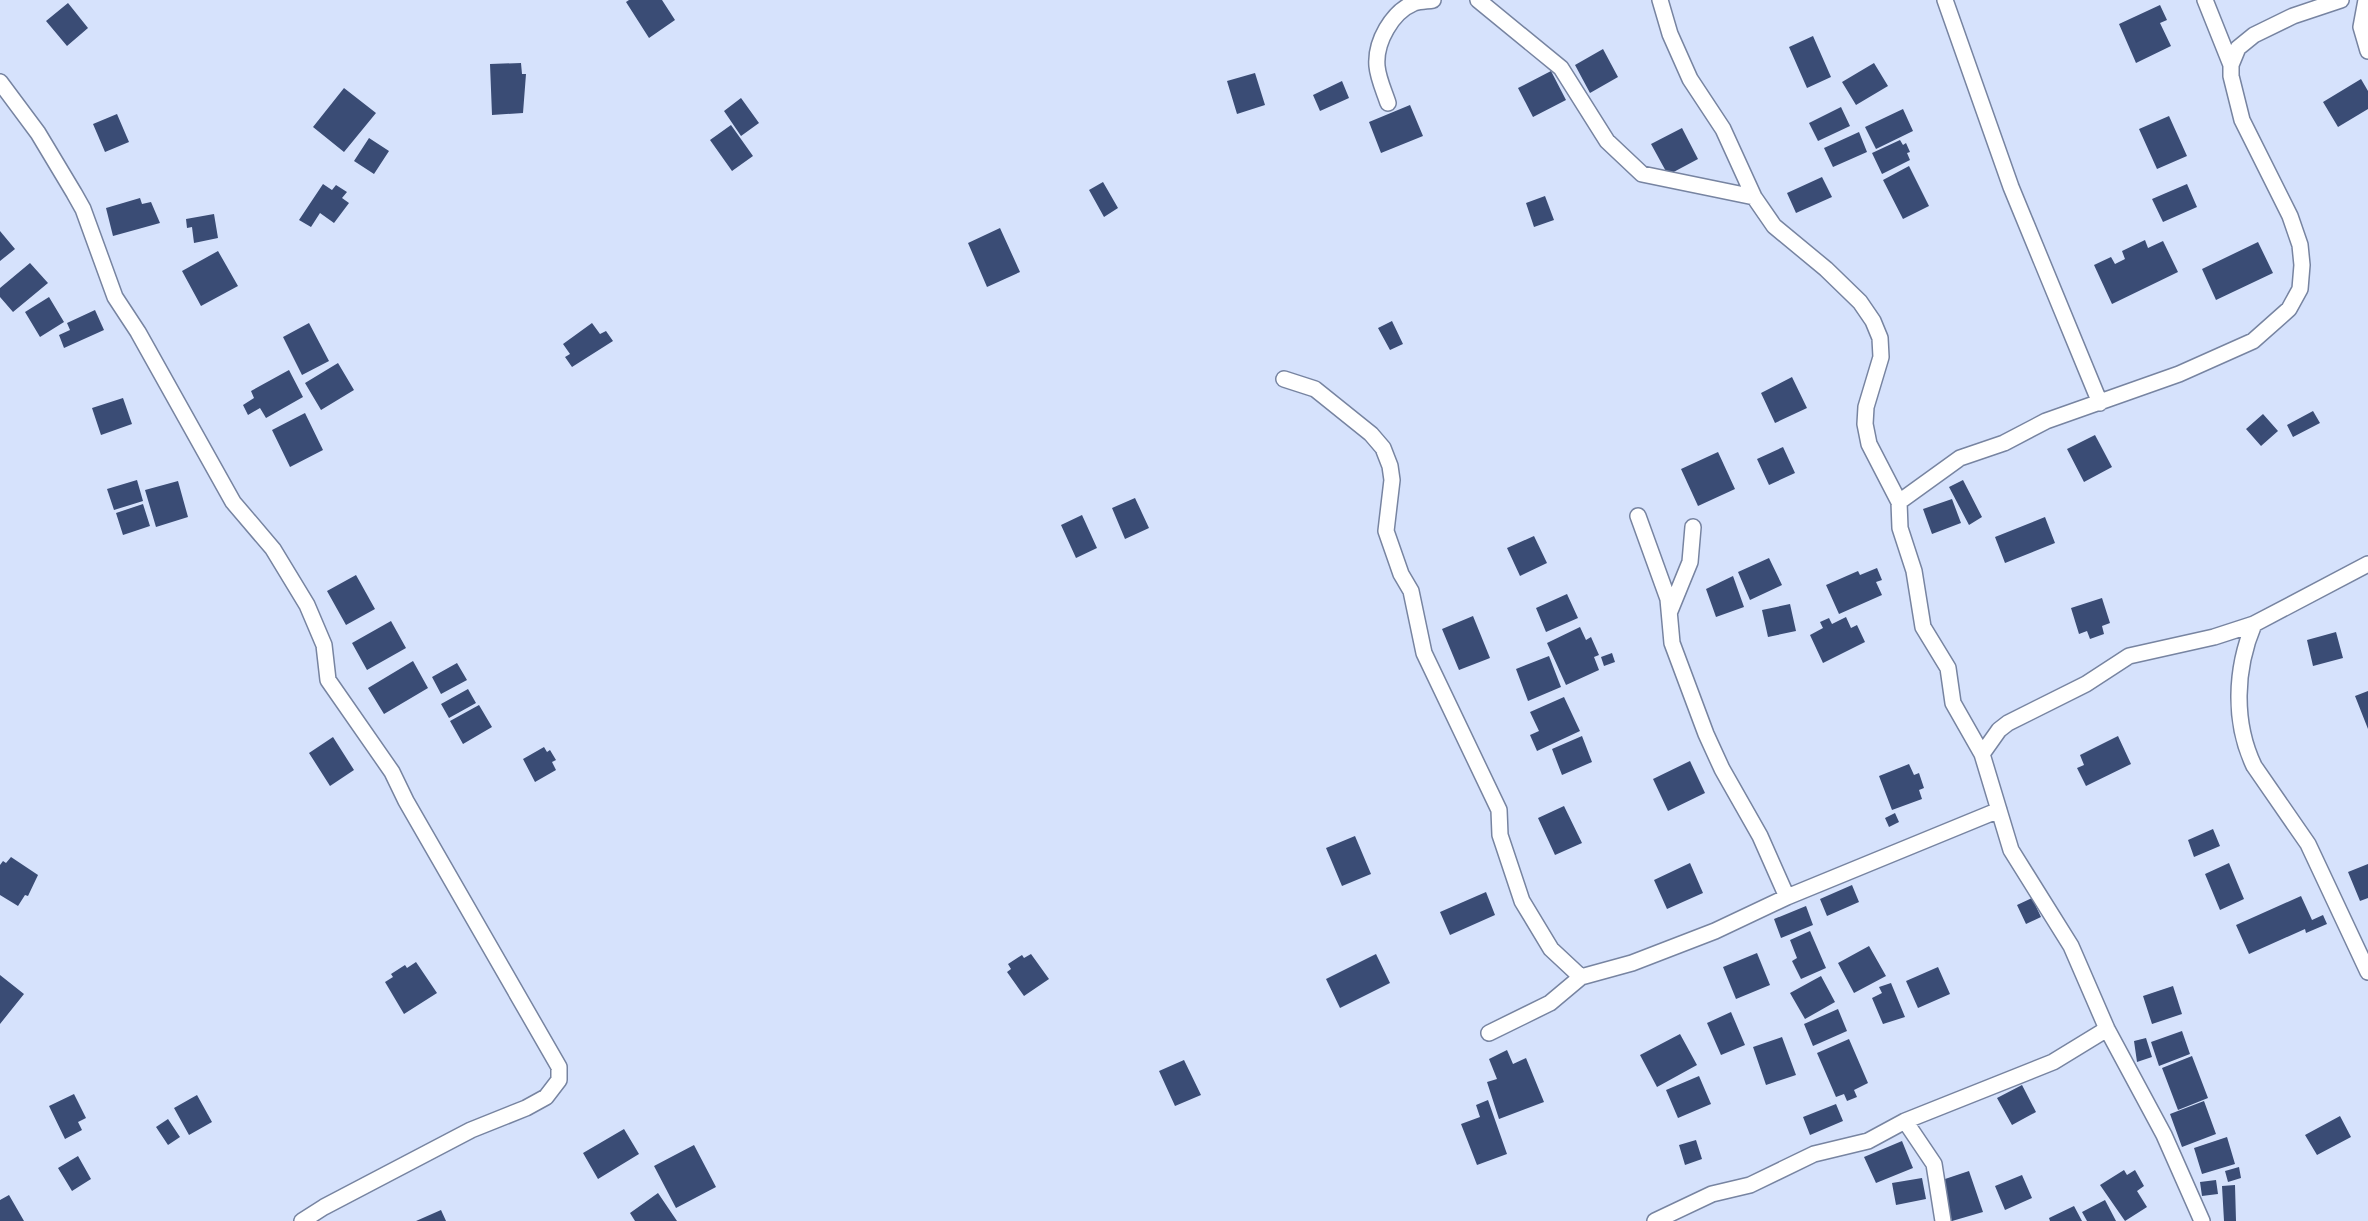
<svg xmlns="http://www.w3.org/2000/svg" width="2368" height="1221" font-family="Lora,serif">
<rect width="100%" height="100%" fill="#d6e2fc"/>
<path fill="#3a4c75" d="M629 0H662L675 20 649 38 626 2Z
M68 3 88 28 67 46 46 21Z
M2160 5 2167 20 2160 23 2171 46 2136 63 2119 24Z
M1813 36 1831 77 1807 88 1789 47Z
M1603 49 1618 77 1590 93 1575 65Z
M521 63 522 74H526L523 113 492 115 490 64Z
M1874 63 1888 86 1856 105 1842 82Z
M1551 71 1566 100 1533 117 1518 88Z
M1255 73 1265 105 1237 114 1227 81Z
M2361 79 2368 91V109L2338 127 2323 102Z
M1342 81 1349 98 1320 111 1313 95Z
M344 88 376 113 344 152 313 127Z
M741 98 759 123 741 136 724 111Z
M1410 105 1423 136 1381 153 1369 122Z
M1841 107 1850 126 1818 141 1809 123Z
M1903 109 1913 131 1876 149 1865 127Z
M117 114 129 142 105 152 93 124Z
M2169 116 2187 156 2157 169 2139 129Z
M731 125 753 156 732 171 710 140Z
M1682 128 1698 159 1668 175 1651 144Z
M1859 132 1867 152 1833 167 1824 148Z
M369 138 389 151 374 174 354 161Z
M1900 140 1903 145 1906 143 1910 152 1907 153 1910 160 1882 174 1872 153Z
M1909 166 1929 206 1903 219 1883 180Z
M1822 177 1832 197 1796 213 1787 193Z
M1103 182 1118 208 1104 217 1089 190Z
M323 184 332 190 336 185 347 192 342 198 349 203 334 223 320 213 311 227 299 220Z
M2187 184 2197 207 2163 222 2152 199Z
M1545 196 1554 220 1534 227 1526 203Z
M140 198 142 204 151 202 160 223 113 236 106 208Z
M214 214 218 238 194 243 192 227 187 228 186 219Z
M1000 228 1020 272 987 287 968 243Z
M0 231 15 249 0 261Z
M2145 240 2148 248 2163 241 2178 272 2112 304 2094 265 2111 257 2115 264 2125 259 2122 251Z
M2258 242 2273 273 2216 300 2202 269Z
M218 251 238 286 201 306 182 271Z
M30 263 48 283 13 312 0 297V288Z
M49 297 64 322 40 337 25 312Z
M95 310 104 330 64 348 59 335 70 330 67 323Z
M1392 321 1403 344 1390 350 1378 328Z
M309 323 329 361 302 375 283 337Z
M592 323 600 334 606 331 613 341 572 367 565 357 570 354 563 344Z
M338 363 354 390 321 410 305 383Z
M289 370 303 397 266 418 260 408 248 415 243 405 254 398 251 391Z
M1792 377 1807 408 1775 423 1761 393Z
M123 398 132 424 101 435 92 408Z
M2313 411 2320 423 2293 437 2287 425Z
M305 413 323 450 290 467 272 430Z
M2263 414 2278 431 2261 446 2246 429Z
M2095 435 2112 467 2084 482 2067 449Z
M1783 447 1795 473 1769 485 1757 459Z
M1718 452 1735 489 1698 506 1681 469Z
M137 480 143 501 114 510 107 489Z
M1963 480 1982 517 1969 525 1949 487Z
M178 481 188 517 156 527 145 490Z
M1135 498 1149 528 1125 539 1112 508Z
M1952 499 1961 523 1932 534 1923 509Z
M143 504 150 526 123 535 116 513Z
M1082 515 1097 548 1076 558 1061 525Z
M2045 517 2055 543 2005 563 1995 537Z
M1534 536 1547 563 1520 576 1507 548Z
M1769 558 1782 585 1750 600 1738 572Z
M1877 568 1882 580 1876 582 1882 595 1839 614 1826 585 1858 571 1860 575Z
M356 575 375 609 346 625 327 591Z
M1733 576 1744 607 1716 617 1706 589Z
M1567 594 1578 618 1546 632 1536 608Z
M2102 598 2110 623 2102 626 2104 634 2090 639 2087 631 2079 634 2071 608Z
M1790 604 1796 631 1768 637 1762 610Z
M1473 616 1490 658 1459 670 1442 629Z
M1846 617 1851 628 1857 625 1865 642 1823 663 1810 635 1823 628 1820 622 1829 618 1832 624Z
M391 621 406 648 367 670 352 643Z
M1580 627 1586 640 1591 637 1599 655 1594 657 1599 670 1566 685 1547 643Z
M2336 632 2343 658 2313 666 2307 640Z
M1612 653 1615 662 1604 666 1601 657Z
M1549 656 1561 687 1528 701 1516 669Z
M413 661 428 688 384 714 368 688Z
M457 663 467 680 441 694 432 677Z
M468 689 476 703 449 718 441 704Z
M2368 691V729L2355 696Z
M1564 697 1580 731 1537 751 1530 735 1539 731 1530 712Z
M479 705 492 727 463 744 450 721Z
M1582 736 1592 762 1562 775 1552 749Z
M2118 736 2131 764 2086 786 2077 768 2084 765 2080 755Z
M333 737 354 770 330 786 309 753Z
M544 747 547 752 550 750 556 760 552 762 556 770 535 782 523 759Z
M1690 761 1705 793 1668 811 1653 779Z
M1909 764 1914 775 1919 773 1924 788 1919 790 1922 799 1892 810 1879 776Z
M1564 806 1582 843 1555 855 1538 818Z
M1895 813 1899 822 1889 827 1885 818Z
M2213 829 2220 846 2194 857 2188 840Z
M1355 836 1371 874 1342 886 1326 848Z
M11 857 38 875 28 896 25 895 18 906 0 895V865L3 861 6 863Z
M1690 863 1703 893 1667 909 1654 880Z
M2229 863 2244 899 2220 910 2205 874Z
M2368 864V898L2360 901 2348 872Z
M1852 885 1859 902 1827 916 1820 899Z
M1486 892 1495 915 1450 935 1440 912Z
M2301 896 2312 920 2323 915 2327 924 2306 933 2305 929 2249 954 2236 925Z
M2032 898 2041 917 2026 924 2017 905Z
M1806 906 1813 925 1781 938 1774 919Z
M1810 931 1826 968 1801 979 1792 961 1797 958 1790 940Z
M1869 946 1886 976 1854 993 1838 963Z
M1757 953 1770 985 1736 999 1723 967Z
M1031 954 1049 979 1024 996 1007 972 1011 969 1008 964 1022 955 1024 958Z
M1376 954 1390 983 1340 1008 1326 979Z
M416 962 437 993 404 1014 385 982 393 977 391 974 405 965 407 968Z
M1938 967 1950 994 1918 1008 1906 981Z
M0 975 24 994 0 1024Z
M1821 976 1835 1002 1805 1019 1790 993Z
M1891 983 1905 1017 1883 1024 1872 998 1882 993 1879 987Z
M2173 986 2182 1014 2152 1024 2143 996Z
M1838 1009 1847 1031 1813 1046 1804 1024Z
M1731 1012 1745 1045 1721 1055 1707 1023Z
M2182 1031 2190 1054 2159 1066 2151 1042Z
M1680 1034 1697 1065 1657 1087 1640 1055Z
M1782 1037 1796 1075 1766 1085 1753 1047Z
M2146 1038 2152 1057 2137 1062 2134 1041Z
M1849 1039 1868 1083 1854 1090 1857 1097 1847 1101 1844 1094 1836 1097 1817 1053Z
M1507 1050 1513 1064 1526 1058 1544 1102 1499 1119 1487 1082 1497 1079 1489 1059Z
M2192 1056 2208 1098 2178 1110 2162 1068Z
M1184 1060 1201 1095 1175 1106 1159 1071Z
M1699 1076 1711 1104 1678 1118 1666 1090Z
M2022 1085 2036 1112 2012 1125 1997 1098Z
M74 1094 86 1118 78 1122 82 1130 65 1139 49 1106Z
M197 1095 212 1122 189 1135 174 1108Z
M1488 1100 1507 1154 1477 1165 1461 1124 1480 1117 1476 1105Z
M2204 1101 2216 1134 2182 1147 2170 1114Z
M1836 1104 1843 1121 1810 1135 1803 1117Z
M2340 1116 2351 1137 2317 1155 2305 1135Z
M168 1119 180 1137 168 1145 156 1127Z
M624 1129 639 1154 598 1179 583 1153Z
M2227 1137 2235 1164 2202 1174 2194 1148Z
M1696 1140 1702 1159 1685 1165 1679 1145Z
M1902 1141 1913 1168 1876 1183 1864 1157Z
M694 1145 716 1187 676 1208 654 1166Z
M78 1156 91 1179 72 1191 58 1168Z
M2239 1167 2241 1178 2228 1182 2225 1171Z
M2124 1170 2127 1175 2135 1170 2144 1186 2137 1191 2147 1207 2125 1221 2100 1185Z
M1969 1171 1983 1212 1952 1221 1939 1181Z
M2022 1175 2032 1198 2005 1210 1995 1186Z
M1922 1178 1926 1199 1896 1205 1892 1183Z
M2216 1180 2218 1194 2202 1196 2200 1182Z
M2235 1185 2236 1221H2224L2222 1186Z
M658 1193 677 1221H635L630 1213Z
M9 1195 24 1221H0V1200Z
M2105 1200 2116 1221H2087L2082 1212Z
M2074 1206 2082 1221H2050L2049 1218Z
M441 1210 446 1221H416Z"/>
<g fill="none" stroke-linecap="round" stroke-linejoin="round">
<g stroke="#7784a1" stroke-width="18">
<path id="minor" d="M1478 0 1561 68 1607 141 1642 174 1754 197
M1660 0 1670 34 1690 79 1723 129 1754 197 1774 226 1826 269 1860 302 1873 321 1880 338 1881 357 1866 407 1865 424 1869 444 1899 502 1900 528 1914 571 1923 627 1948 668 1953 703 1982 754 2011 850 2071 946 2107 1029 2164 1135 2202 1221
M1945 0 2011 187 2100 403
M2205 0 2231 65
M2366 0 2361 27 2368 51
M0 82 38 133 74 193 83 209 115 297 138 332 233 502 273 549 307 605 324 645 328 680 392 772 406 801 559 1067V1080L546 1097 526 1108 471 1130 324 1207 302 1221
M1388 103C1384 91 1378 78 1377 66 1375 42 1392 12 1414 3 1420 1 1427 1 1433 0
M1284 379 1315 389 1371 434 1383 448 1390 466 1392 480 1386 531 1401 574 1411 591 1424 653 1499 810 1500 835 1522 901 1551 949 1581 977
M1899 502 1960 458 2004 443 2046 421 2179 374 2253 341 2289 309 2300 289 2302 265 2300 245 2290 216 2242 120 2231 76V65L2238 48 2254 35 2293 16 2341 0
M1638 516 1668 599 1672 643 1706 734 1722 769 1760 836 1787 897
M1670 611 1690 562 1693 527
M2254 624C2235 669 2233 722 2254 766L2308 844 2368 972
M1982 754 1999 730 2008 723 2086 684 2129 656 2214 637 2254 624 2368 564
M1489 1033 1550 1003 1581 977 1632 963 1715 931 1787 897 1999 810
M1905 1121 1934 1164 1943 1221
M1655 1221 1712 1194 1750 1185 1814 1154 1868 1141 1905 1121 2053 1062 2107 1029"/>
</g>
<use href="#minor" stroke="#fff" stroke-width="15"/>
</g>
</svg>
